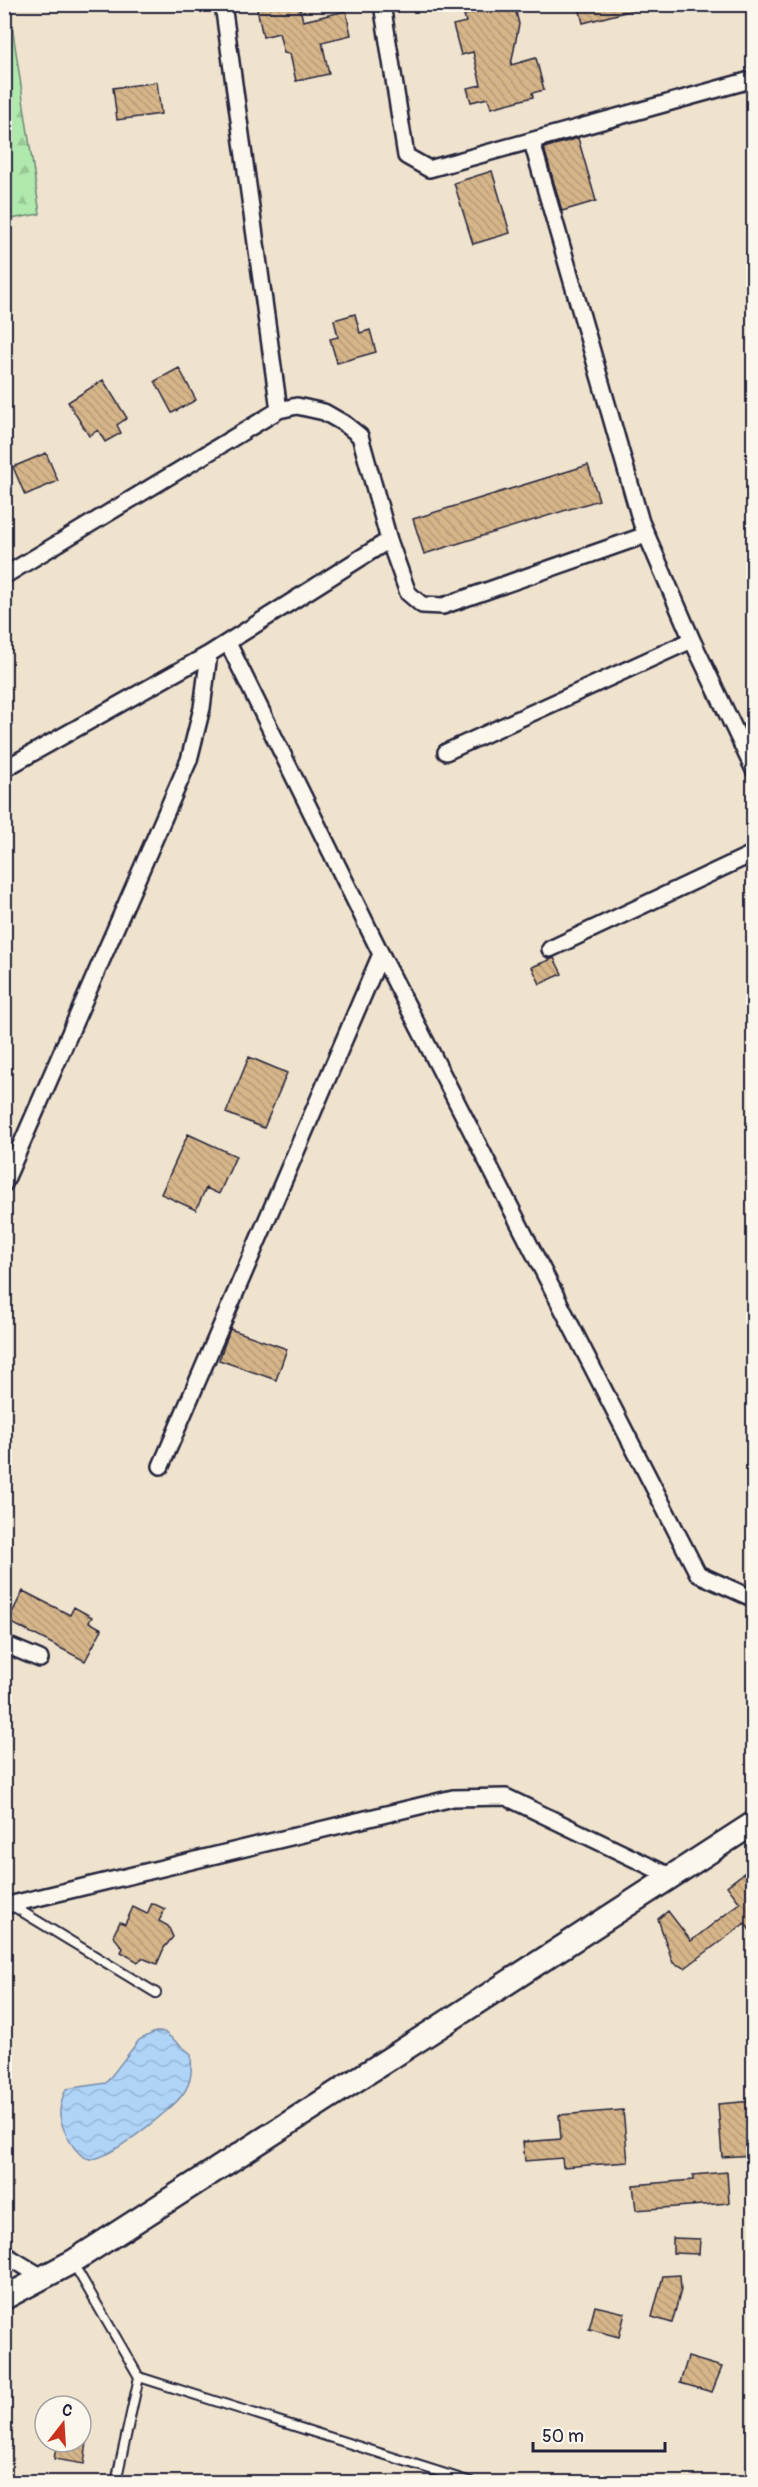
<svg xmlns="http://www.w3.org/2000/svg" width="758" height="2487" font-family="Pangolin,sans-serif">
<defs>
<pattern id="forest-firs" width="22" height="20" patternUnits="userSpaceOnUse" patternTransform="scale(1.5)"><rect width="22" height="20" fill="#b0e9ad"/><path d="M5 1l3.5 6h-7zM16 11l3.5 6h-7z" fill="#97c896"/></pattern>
<pattern id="water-waves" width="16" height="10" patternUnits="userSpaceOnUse" patternTransform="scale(1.5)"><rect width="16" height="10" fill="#afd4f8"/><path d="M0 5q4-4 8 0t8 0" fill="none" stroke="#96b6d6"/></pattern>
<pattern id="building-back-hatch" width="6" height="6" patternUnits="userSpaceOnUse" patternTransform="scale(1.5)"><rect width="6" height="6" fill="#d6b589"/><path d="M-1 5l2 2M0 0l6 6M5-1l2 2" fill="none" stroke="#b79b77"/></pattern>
</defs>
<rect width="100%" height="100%" fill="#f0e3ce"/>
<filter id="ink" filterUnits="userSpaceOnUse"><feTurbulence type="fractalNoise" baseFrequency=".0167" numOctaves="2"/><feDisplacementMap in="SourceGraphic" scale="12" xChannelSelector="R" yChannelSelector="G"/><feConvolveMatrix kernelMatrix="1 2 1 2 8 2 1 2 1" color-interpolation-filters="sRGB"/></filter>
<g filter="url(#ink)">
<path fill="url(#forest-firs)" stroke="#698674" stroke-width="1.5" d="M9 5 40 214 5 220 4 5Z"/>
<path fill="url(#water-waves)" stroke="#778dac" stroke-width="1.5" d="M155 2032H164L191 2054C192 2069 192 2082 183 2094 173 2109 107 2161 90 2159 75 2157 62 2129 60 2116 59 2107 63 2096 66 2089L106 2083 139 2040Z"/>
<path fill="url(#building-back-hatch)" stroke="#22223b" stroke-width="1.5" d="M256 4H299L303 21 346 11 351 35 322 42 329 74 296 81 290 54 284 53 279 33 263 37Z
M505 4H514L519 24 511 65 536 58 544 90 532 93 533 97 491 108 488 98 471 102 467 88 481 85 473 52 461 55 453 25 466 22 464 15Z
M578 4H637V9L583 23Z
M157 82 161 114 117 120 113 88Z
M578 138 596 201 562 211 544 148Z
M492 171 510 233 473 244 454 183Z
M355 314 360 333 370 330 376 352 337 363 330 339 338 337 334 320Z
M179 368 196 400 172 413 155 381Z
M103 380 127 418 117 425 121 433 105 442 98 430 89 436 68 402Z
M46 453 58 481 25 495 13 467Z
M588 465 599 500 424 554 413 519Z
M554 958 562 974 540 984 532 967Z
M249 1057 287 1073 264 1128 226 1113Z
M188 1134 236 1156 219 1194 206 1188 196 1210 161 1194Z
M230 1329 287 1349 276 1380 219 1360Z
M23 1591 70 1615 74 1607 92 1617 89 1622 102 1629 85 1661 8 1621Z
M753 1866V1935L745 1923 685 1968 673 1963 658 1919 668 1911 691 1941 740 1903 727 1886Z
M152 1903 165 1909 159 1921 168 1926 173 1937 164 1948 157 1964 142 1958 138 1962 121 1952 123 1948 113 1936 120 1922 125 1924 133 1907 147 1914Z
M753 2101V2155L722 2157 718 2104Z
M623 2110 628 2162 563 2167 562 2158 525 2161 523 2142 561 2139 559 2115Z
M727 2172 729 2203 636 2210 633 2185 693 2180V2175Z
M673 2238 700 2239 699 2254 673 2253Z
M680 2275 681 2290 672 2323 652 2317 663 2276Z
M595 2306 625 2313 619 2337 589 2329Z
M688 2357 722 2367 712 2392 680 2383Z
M57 2442H87L84 2464 54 2459Z"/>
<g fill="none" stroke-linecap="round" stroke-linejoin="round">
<g stroke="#22223b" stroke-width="12">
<path id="lane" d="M11 1905 156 1993
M73 2263 139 2377 116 2482
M139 2377 471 2482"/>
</g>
<g stroke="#22223b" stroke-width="20">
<path id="street" d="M223 4 279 410
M382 4 406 156 429 169 754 79
M532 142 641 522 692 640 754 770
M4 576 279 410 297 406 324 412 345 424 360 436 389 540 408 593 422 605 443 606 646 535
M228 643 381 954 698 1574 754 1599
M446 752 692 640
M4 769 209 654 389 540
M550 949 754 853
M4 1184 189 760 202 708 209 654
M161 1466 381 954
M4 1644 40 1659
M4 1906 453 1798 506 1797 672 1877
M4 2254 42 2277"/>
</g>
<g stroke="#22223b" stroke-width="27">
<path id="secondary" d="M4 2298 72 2262 442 2025 754 1823"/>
</g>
<use href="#lane" stroke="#fbf7ec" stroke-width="8"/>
<use href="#street" stroke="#fbf7ec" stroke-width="15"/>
<use href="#secondary" stroke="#fbf7ec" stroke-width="22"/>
</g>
</g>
<rect width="758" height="2487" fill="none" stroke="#fbf7ec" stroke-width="24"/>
<rect x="12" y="12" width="734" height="2463" fill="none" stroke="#22223b" stroke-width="2" filter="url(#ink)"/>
<g transform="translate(63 2424) rotate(17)"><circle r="28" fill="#fbf7ec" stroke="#a4a2a5" stroke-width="1.5"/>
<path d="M0-4.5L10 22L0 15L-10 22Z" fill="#c8321e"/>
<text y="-9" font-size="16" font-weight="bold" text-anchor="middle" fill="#22223b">С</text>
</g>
<path d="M533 2442v9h132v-9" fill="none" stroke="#22223b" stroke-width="3"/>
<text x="542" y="2442" font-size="18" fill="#22223b" stroke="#fbf7ec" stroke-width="4.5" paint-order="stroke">50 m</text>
</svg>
